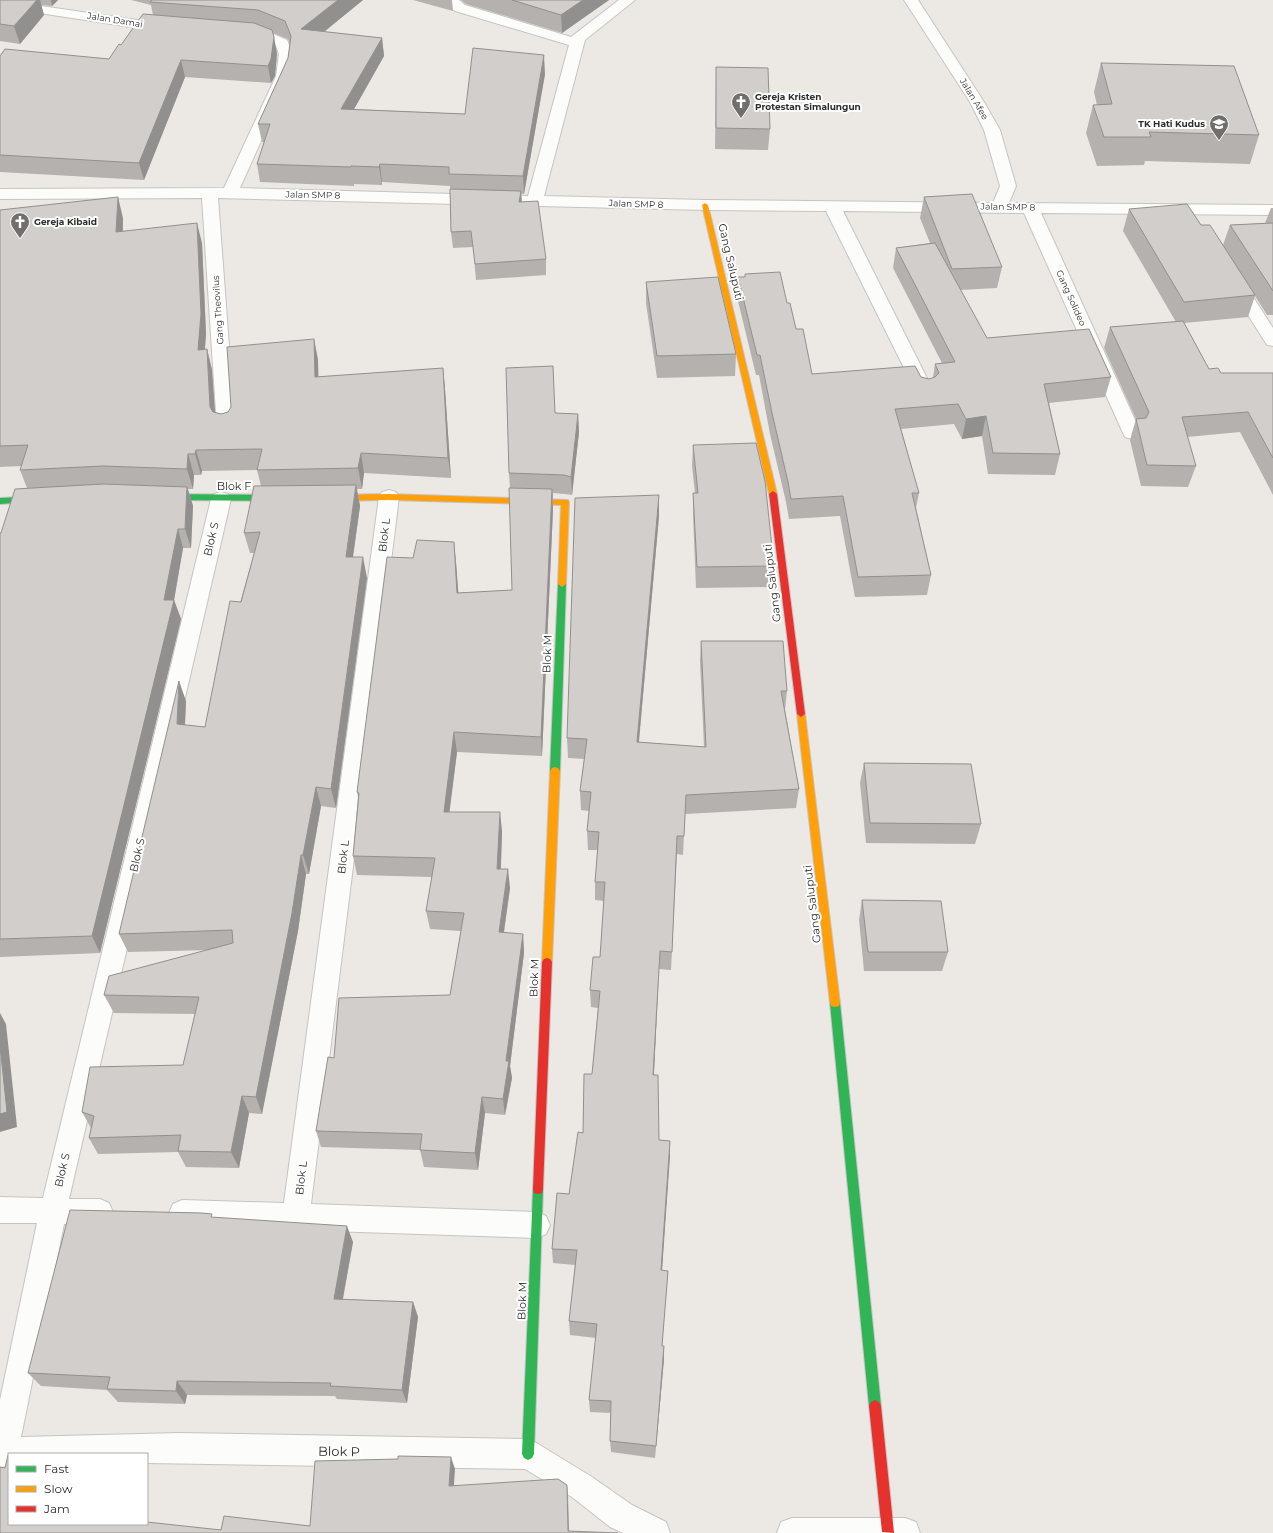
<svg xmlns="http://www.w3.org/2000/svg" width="1273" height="1533" font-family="Montserrat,sans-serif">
<rect width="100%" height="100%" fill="#ece8e4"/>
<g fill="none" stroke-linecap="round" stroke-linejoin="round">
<g stroke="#c5c4c5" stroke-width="2">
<path id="street" d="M0 0 144 21 170 23 172 26 170 29H144L0 7Z
M445 0H459L465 5 571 37 619 0H635L585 40 544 196 705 200 993 203 1000 186 984 130 970 102 904 0H918L984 102 1000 130 1016 186 1009 203 1273 205V215L1041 213 1141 433 1139 437 1132 439 1125 437 1123 433 1024 213 843 211 934 392 931 396 925 398 919 396 916 392 826 211 705 210 218 198 235 427 233 431 226 433 219 431 217 427 202 198 0 199V189L224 188 276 76 279 54 276 46 258 38 242 36 240 33 242 30C258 26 273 34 287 40L293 54 290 76 240 188 528 196 569 45 455 11 450 8Z
M1235 277 1241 278 1273 328V346L1267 345 1227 282 1229 278Z
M389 490 396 492 399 497 311 1204 537 1212 546 1216 550 1225 546 1234 537 1238 182 1226 173 1222 169 1213 173 1204 182 1200 284 1203 379 497 382 492Z
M221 492 228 494 231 499 69 1199H100L109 1203 113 1212 109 1221 100 1225 64 1224 21 1437 179 1433 528 1439 538 1444 592 1477 632 1505 666 1522 670 1533H623L610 1527 572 1497 525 1469 147 1463V1454H9V1466L0 1467V1400L37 1223H0V1197L43 1198 211 499 214 494Z
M792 1518H905L916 1522 920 1533H777L781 1522Z"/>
</g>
<g stroke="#c5c4c5" stroke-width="2">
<path id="fast" d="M161 494 281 495 285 498 281 501 161 500 157 497Z
M41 496 45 499 44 501 0 504V498Z
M562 581 566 584 560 771 558 774H552L550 771 558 584Z
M835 999 839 1000 840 1003 881 1406 879 1410 875 1412 871 1410 869 1406 830 1003 831 1000Z
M538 1184 542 1185 543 1189 534 1454 532 1458 528 1460 524 1458 522 1454 533 1189 534 1185Z"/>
</g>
<g stroke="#c5c4c5" stroke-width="2">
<path id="slow" d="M705 203 708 205 777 494 773 497 769 494 702 205Z
M389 494 568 500 569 502 566 584 562 587 558 584 561 505 389 500 329 501 325 498 329 495Z
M801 711 805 714 840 1003 839 1006 835 1007 831 1006 830 1003 797 714Z
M555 767 558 768 560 771 552 962 550 965 547 966 544 965 542 962 550 771 552 768Z"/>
</g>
<g stroke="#c5c4c5" stroke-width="2">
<path id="jam" d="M773 491 777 494 805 714 801 717 797 714 769 494Z
M547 958 550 959 552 962 543 1189 542 1193 538 1194 534 1193 533 1189 542 962 544 959Z
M875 1400 879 1402 881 1406 894 1533 882 1532 869 1406 871 1402Z"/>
</g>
<use href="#street" fill="#fcfcfb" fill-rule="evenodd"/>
<use href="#fast" fill="#30b455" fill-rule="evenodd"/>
<use href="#slow" fill="#ff9f0a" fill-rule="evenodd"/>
<use href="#jam" fill="#e5322d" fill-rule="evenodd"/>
</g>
<path fill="#b4b1af" d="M0 0H58L52 6 41 5 44 15 20 44 0 41Z
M131 0H363L324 32 382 38 384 56 354 109 465 114 545 74 524 194H521L522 202 546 259V275L476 280 473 247 453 248 451 232 450 186 382 182V185L354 184V186L260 182 257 164 264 142H262L258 124 288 58 290 44 288 39 273 33 277 54 275 76 271 83 185 77 144 180 0 172V56L109 59 121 45 153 15 151 5Z
M413 0H452L453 11Z
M461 0H609L562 33 466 4Z
M1101 63 1259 135 1250 164 1145 161 1144 165 1097 166 1086 133 1093 105H1097L1094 92Z
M716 67 770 129 768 150 715 149Z
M924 197 1002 267 997 288 960 290 987 338 1111 377 1105 397 1049 403 1060 454 1055 475 988 474 982 436 962 439 954 424 901 429 919 493 916 508 931 575 927 595 855 597 840 516 789 519 786 502 770 434 759 375H756L737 297 738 277H745V274L787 303 812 374 921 377 929 379 933 378 935 364 942 363 893 268 896 248 930 243 920 218Z
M1271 208H1273V315H1267L1255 296 1248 317 1184 323 1209 369 1221 373H1273V495L1240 432 1187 437 1196 466 1188 487 1141 486 1130 440 1136 419 1104 348 1110 327 1176 322 1123 231 1129 209 1201 225 1223 245 1230 225 1265 223Z
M0 210 123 218V231L202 243 206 334 205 349H207L212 370 215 412 221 414 228 412 314 339 318 360V377L443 368 445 389 451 478 364 473 362 489H357L360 506 353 557 367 578 336 808 321 806 309 874H306L298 931 262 1114 249 1113 239 1168 186 1167 178 1152 98 1154 89 1138 91 1128 82 1112 183 1065 195 1014 114 1013 104 995 210 950 128 952 119 934 186 701 185 725 205 727 254 553H250L244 533 261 486 257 470 202 471 201 475H194L193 489H188L193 506 191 548H183L174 600 181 619 100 953 0 957V533H1L27 488 20 470 22 466 0 467Z
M646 282 736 354 735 376 657 378 646 303Z
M555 413 578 414 579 432 572 495 565 494 553 493V509L542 756 457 752 449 812 502 831 501 869 510 888 504 933 523 934 524 953 510 1066 512 1078 505 1115 485 1113 478 1170 424 1167 420 1150 321 1147 316 1131 334 1058 450 995 461 931 430 929 426 911 432 877 357 875 353 856 358 797 357 792 456 562 458 593 512 590 510 488 509 473Z
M693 445 774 566 772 587 696 588 693 515V493H695L692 466Z
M659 495V516L639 742 704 747 700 661 701 641 787 691 785 710 799 789 796 808 685 814 683 855 677 854 671 970 659 969 654 1075 659 1140 670 1141 662 1270 668 1271 662 1346H664V1359L655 1458 611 1452 610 1441 611 1413 590 1412 589 1400 596 1338 570 1335 569 1321 575 1265 553 1263 552 1249 569 1194 583 1133 592 1074 598 1008 591 1007 590 990 600 957 604 901 595 900V882L598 850H588L587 831 589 811 581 810 580 791 584 759 568 758 567 738Z
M864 763 981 824 975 844 866 843 860 783Z
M862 900 948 952 942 971H864L859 920Z
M214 1217 353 1242 343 1299 413 1302 418 1317 407 1403 337 1399 335 1396 187 1395 185 1404 118 1402 107 1390 41 1386 28 1373Z"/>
<path fill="#92908e" d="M37 0H40L44 15 20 44 14 26Z
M51 0H58L52 6Z
M338 0H363L304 48 301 29Z
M583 0H609L562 33 561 15Z
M274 37 277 54 275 76 271 83 268 66Z
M382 38 384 56 344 127 341 109Z
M544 55 545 74 524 194 523 176Z
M181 60 185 77 144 180 139 163Z
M380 164 382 182V185L379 167Z
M521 191 522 207 519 202Z
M118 197 123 218 122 252 116 232Z
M197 223 202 243 206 334 203 370 198 350Z
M314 339 318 360 319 397 315 377Z
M207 349 212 370 216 427 210 407Z
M443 368 445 389 451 478 448 458Z
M578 414 579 432 572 495 571 477Z
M986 416 982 436 962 439 966 419Z
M196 450 202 471 201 475 195 454Z
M361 453 364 473 362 489 358 468Z
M188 454 194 475 193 489 187 469Z
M356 485 360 506 350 578 346 557Z
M187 487 193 506 191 548 185 529Z
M552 489 553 509 542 756 541 737Z
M659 495V516L637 761V742Z
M178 529 183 548 172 612 174 600 181 619 100 953 92 936 164 600Z
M454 542 456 562 460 613 457 593Z
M363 557 367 578 336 808 331 789Z
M179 681 186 701 184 744 177 724Z
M454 732 457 752 447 832 444 812Z
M316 787 321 806 309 874 303 855Z
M500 812 502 831 500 887 497 869Z
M301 855 306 874 298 931 262 1114 256 1097Z
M508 869 510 888 501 951 499 932Z
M523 934 524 953 510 1066 512 1078 505 1115 503 1099 506 1061Z
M660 951 659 969 653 1091V1075Z
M0 1013 6 1024 17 1127 0 1132Z
M242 1096 249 1113 239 1168 231 1152Z
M482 1097 485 1113 478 1170 475 1153Z
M670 1141V1157L661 1285V1270Z
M347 1226 353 1242 340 1314 334 1299Z
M413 1302 418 1317 407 1403 402 1390Z
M664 1346V1359L655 1458 656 1446Z
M177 1381 187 1395 185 1404 176 1391Z
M451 1457 455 1469 453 1498 449 1486Z
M567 1485 568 1496 569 1533H568Z"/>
<path fill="#d1cecb" stroke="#92908e" d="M0 0H37L14 26 0 24Z
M152 0H338L301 29 382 38 341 109 465 114 473 48 544 55 523 176 449 174V167L380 164 379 167 351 166V167L257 164 270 124H258L288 58 291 36 285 21 258 10 150 2Z
M512 0H583L561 15Z
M143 14 254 23 272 30 274 37 271 59 268 66 181 60 139 163 0 155V56L5 49 109 59 119 44 121 45Z
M1101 63 1234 66 1259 135 1149 132 1151 137H1104L1093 105 1112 104Z
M716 67 768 68 770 129 716 128Z
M450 189 521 191 519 202 538 201 546 259 475 264 471 231 451 232Z
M972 194 1002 267 952 269 924 197Z
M118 197 116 232 197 223 201 314 198 350 207 349 210 407 213 412 221 414 228 412 231 407 227 347 314 339 315 377 443 368 448 458 361 453 358 468 257 470 262 449 196 450 195 454H188L187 469 103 466 20 470 28 445 0 446V210Z
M1187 204 1201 225H1210L1255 295 1184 302 1129 209Z
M1273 223V291L1230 225Z
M935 243 987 338 1089 329 1111 377 1044 384 1060 454 993 453 986 416 966 419 958 404 895 409 919 493H912L931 575 858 577 843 496 791 499 788 482 772 413 760 355H757L738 277H745V274L780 272 787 303H790L796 329H803L812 374 915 366 921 377 929 379 935 377 939 373 935 364 955 362 896 248Z
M718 277 736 354 657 356 646 282Z
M1183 321 1209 369 1218 368 1221 373H1273V458L1248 412 1182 417 1196 466 1147 465 1136 419 1146 418 1149 412 1110 327Z
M553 366 555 413 578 414 571 477 564 475 509 473 506 368Z
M756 443 765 481 774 566 697 567 693 493H698L693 445Z
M103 484 187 487 185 529H178L164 600H174L92 936 0 939V533H1L15 489Z
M356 485 346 557H363L331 789 316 787 303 855H301L292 913 256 1097 242 1096 231 1152 178 1151 181 1135 89 1138 94 1116 82 1112 90 1067 183 1065 199 997 104 995 109 976 233 943 232 930 119 934 179 681 177 724 205 727 230 601 241 602 260 532 244 533 254 486Z
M509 488 552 489 541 737 454 732 444 812H500L497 869H508L499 932 523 934 506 1061H509L503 1099 482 1097 475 1153 420 1150 422 1134 316 1131 328 1057 334 1058 339 998 450 995 464 913 426 911 435 858 353 856 359 793 357 792 387 557 413 558 417 540 454 542 457 593 512 590Z
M659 495 637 742 706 747 701 641H783L787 691H781L799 789 686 795 684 836H677L672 952 660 951 653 1075H658L659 1140 670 1141 661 1270 668 1271 662 1346H664L656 1446 610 1441 611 1401 589 1400 597 1324 569 1321 577 1250 552 1249 557 1193 569 1194 578 1132 583 1133 584 1074H592L600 991 590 990 593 957H600L605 882H595L599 832 587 831 591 792 580 791 587 739 567 738 575 498Z
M864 763 971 764 981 824 870 823Z
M862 900 941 901 948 952H868Z
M0 1045 7 1112 0 1114Z
M70 1210 202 1213 212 1214 211 1217 347 1226 334 1299 413 1302 402 1390 330 1386 331 1383 177 1381 176 1391 107 1389 110 1377 28 1373Z
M8 1455H9V1524H147V1522L221 1530 224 1516 310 1526 315 1461 398 1459V1456L451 1457 449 1486 558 1479 567 1485 568 1531 618 1533H0V1467L5 1468Z"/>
<defs>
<g id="church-pin" transform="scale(1)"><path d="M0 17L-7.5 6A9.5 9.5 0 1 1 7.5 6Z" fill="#706f6e" stroke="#fff"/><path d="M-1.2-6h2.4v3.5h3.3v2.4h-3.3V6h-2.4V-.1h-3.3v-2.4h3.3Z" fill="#fff"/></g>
<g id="school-pin" transform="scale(1)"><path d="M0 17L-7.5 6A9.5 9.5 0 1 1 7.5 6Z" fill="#706f6e" stroke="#fff"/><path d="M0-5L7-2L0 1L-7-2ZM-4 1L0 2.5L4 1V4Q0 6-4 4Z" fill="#fff"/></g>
</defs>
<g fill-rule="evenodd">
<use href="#church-pin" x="741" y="102"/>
<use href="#school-pin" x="1219" y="124"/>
<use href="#church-pin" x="20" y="222"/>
</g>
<g text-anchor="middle" stroke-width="4" stroke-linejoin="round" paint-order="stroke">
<g font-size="9" fill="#2e2e2e" stroke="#fff">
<text transform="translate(115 20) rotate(9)" y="3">Jalan Damai</text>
<text transform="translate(974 99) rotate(59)" y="3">Jalan Afee</text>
<text transform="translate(313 195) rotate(1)" y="3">Jalan SMP 8</text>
<text transform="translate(636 204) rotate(2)" y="3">Jalan SMP 8</text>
<text transform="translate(1008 207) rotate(1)" y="3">Jalan SMP 8</text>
<text transform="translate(1071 298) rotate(66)" y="3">Gang Solideo</text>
<text transform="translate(218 310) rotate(-94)" y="3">Gang Theovilus</text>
</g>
<g font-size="9" font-weight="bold" fill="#2e2e2e" stroke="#fff" text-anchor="start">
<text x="755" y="100">Gereja Kristen<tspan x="755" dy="10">Protestan Simalungun</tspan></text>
<text x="1205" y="127" text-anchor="end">TK Hati Kudus</text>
<text x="34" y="225">Gereja Kibaid</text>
</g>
<g font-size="11" fill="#2e2e2e" stroke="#fff">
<text transform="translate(731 262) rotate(77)" y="4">Gang Saluputi</text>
<text x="234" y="490">Blok F</text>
<text transform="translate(384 535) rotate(-83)" y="4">Blok L</text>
<text transform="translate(211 539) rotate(-77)" y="4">Blok S</text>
<text transform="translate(772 583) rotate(-97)" y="4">Gang Saluputi</text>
<text transform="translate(547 654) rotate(-88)" y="4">Blok M</text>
<text transform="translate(137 855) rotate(-77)" y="4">Blok S</text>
<text transform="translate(343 857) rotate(-83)" y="4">Blok L</text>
<text transform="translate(812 904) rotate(-97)" y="4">Gang Saluputi</text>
<text transform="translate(534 978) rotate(-88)" y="4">Blok M</text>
<text transform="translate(62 1170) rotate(-77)" y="4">Blok S</text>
<text transform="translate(301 1178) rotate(-83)" y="4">Blok L</text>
<text transform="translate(522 1301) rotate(-88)" y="4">Blok M</text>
</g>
<g font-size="13" fill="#2e2e2e" stroke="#fff">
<text transform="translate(339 1451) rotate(1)" y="5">Blok P</text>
</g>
</g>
<rect x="8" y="1453" width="140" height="72" fill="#ffffff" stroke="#ababab"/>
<rect x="16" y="1466" width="20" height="6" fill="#30b455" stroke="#ababab"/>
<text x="44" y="1473" font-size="12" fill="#2e2e2e">Fast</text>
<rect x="16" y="1486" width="20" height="6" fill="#ff9f0a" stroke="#ababab"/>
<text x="44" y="1493" font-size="12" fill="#2e2e2e">Slow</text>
<rect x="16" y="1506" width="20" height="6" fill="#e5322d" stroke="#ababab"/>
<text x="44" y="1513" font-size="12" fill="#2e2e2e">Jam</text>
</svg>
